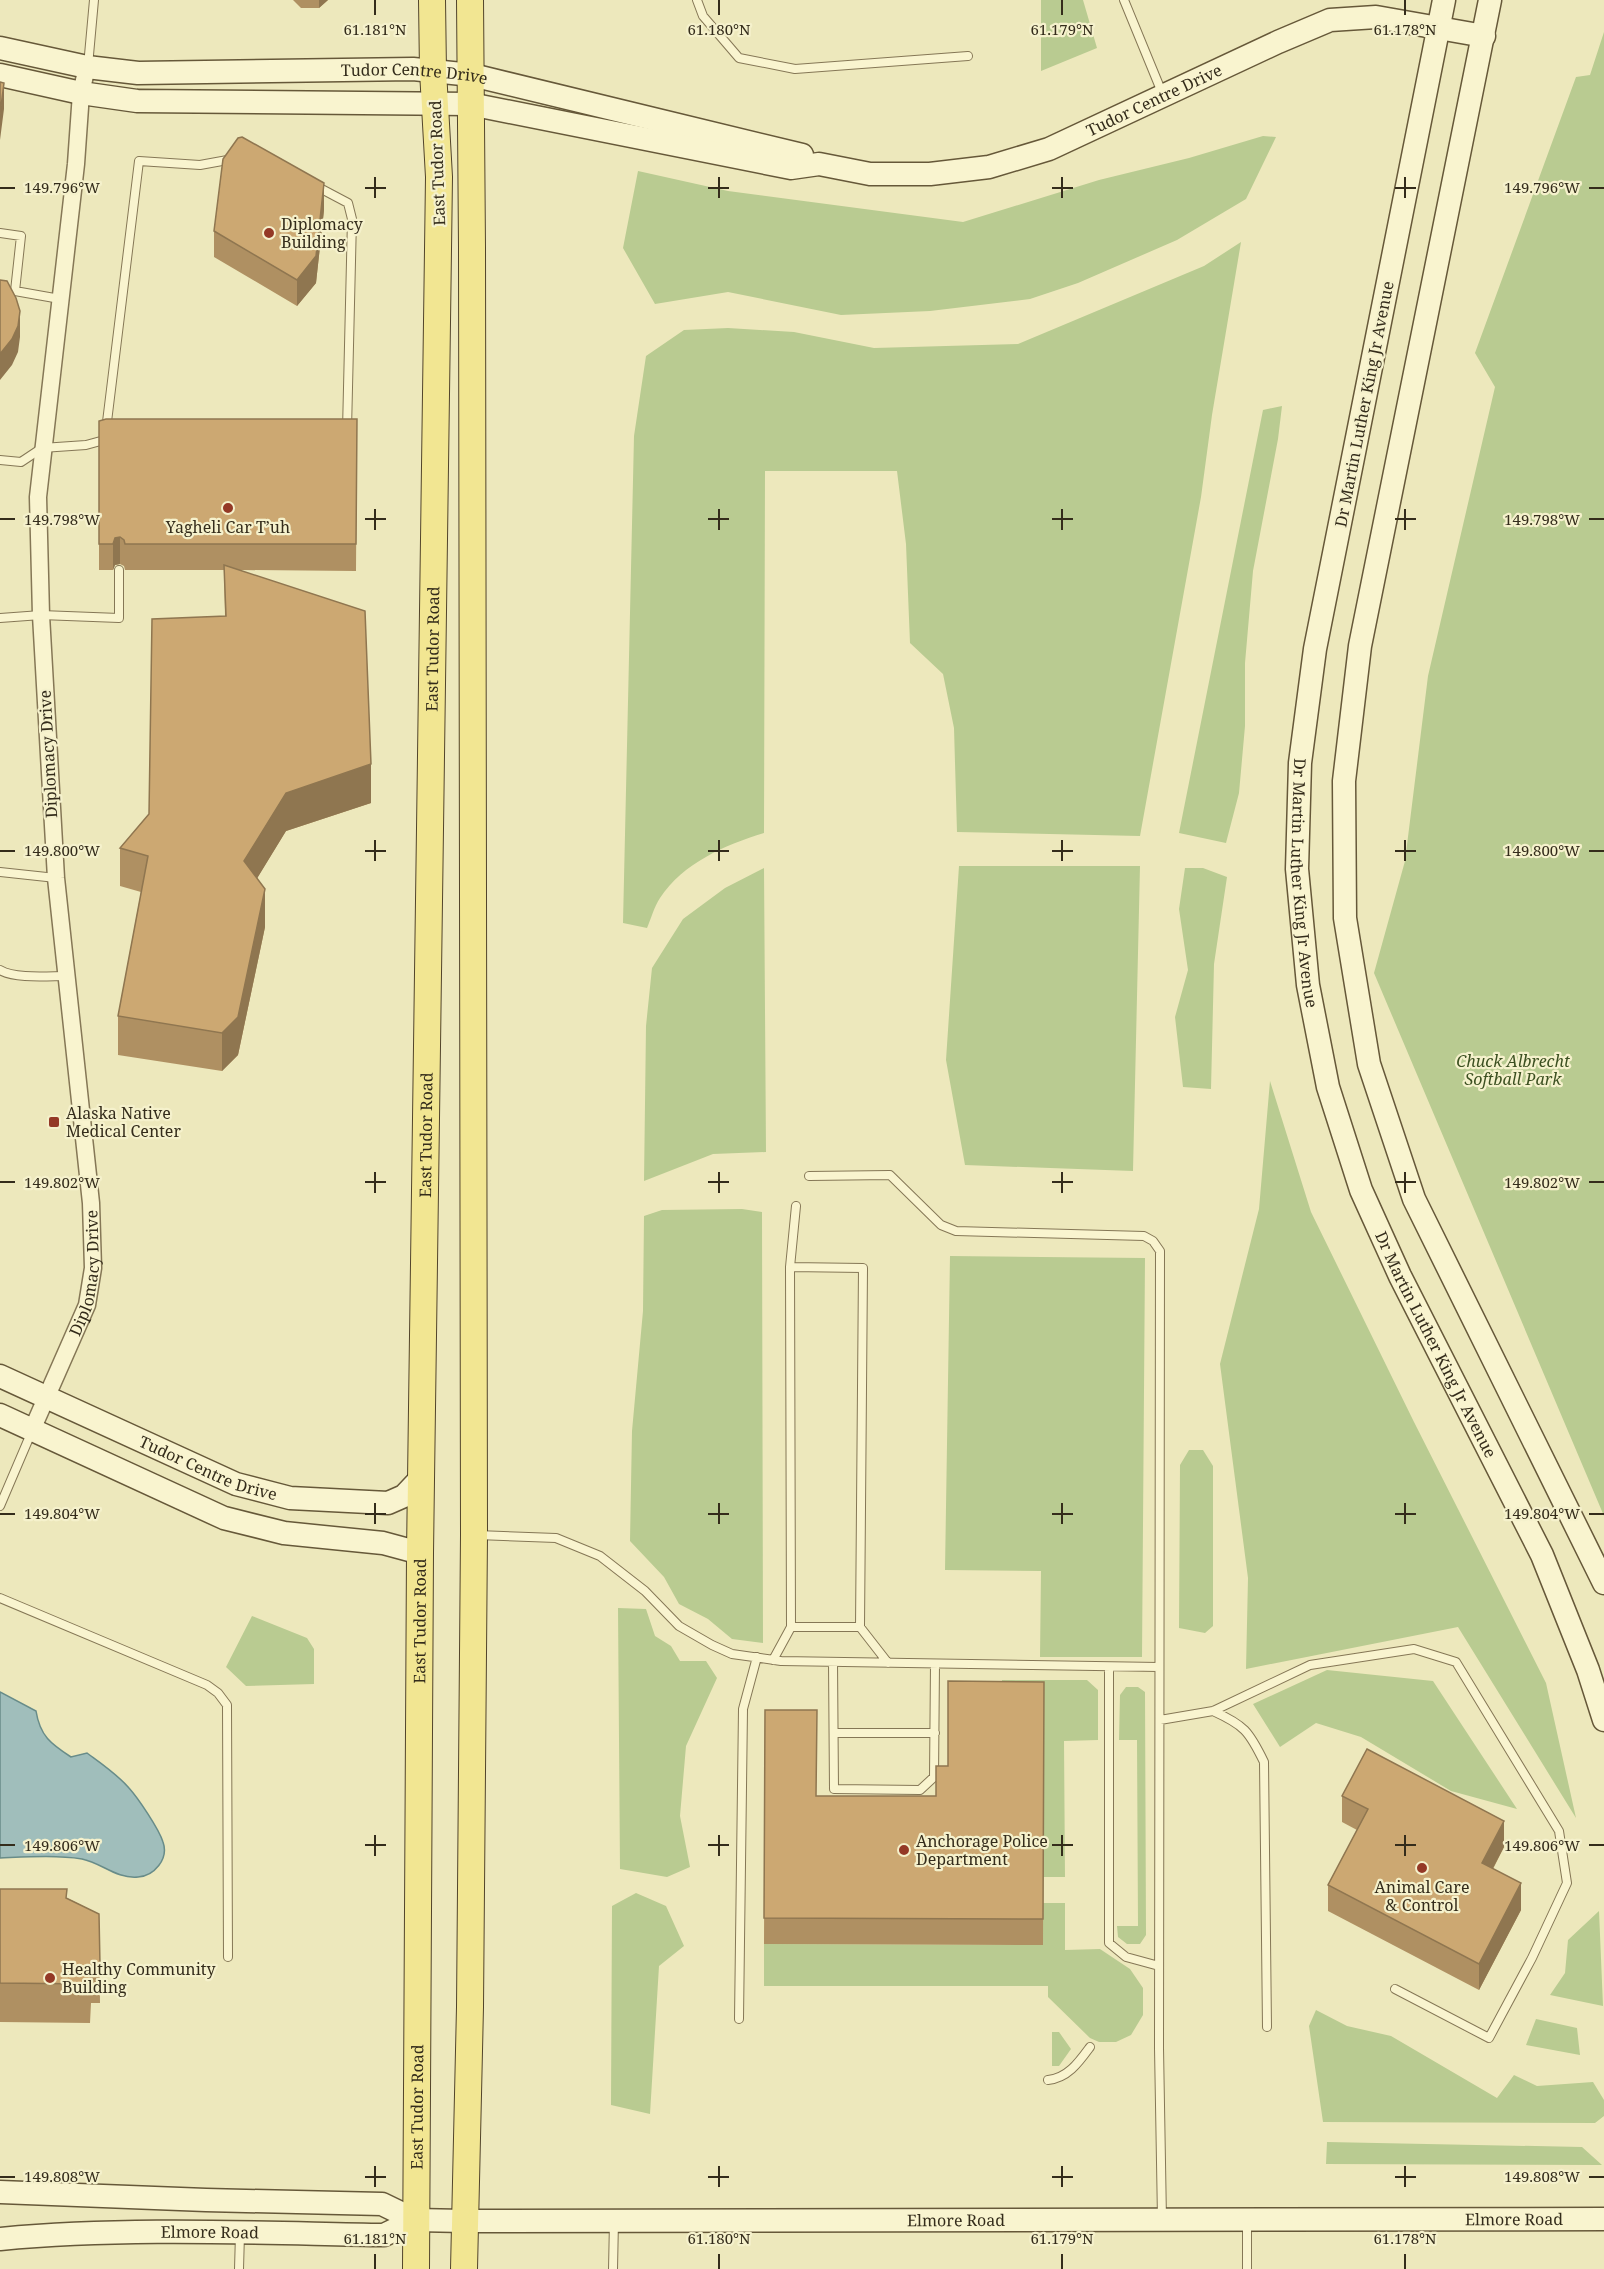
<svg xmlns="http://www.w3.org/2000/svg" width="1604" height="2269" font-family="'Noto Serif',serif">
<rect width="100%" height="100%" fill="#ede8bc"/>
<path fill="#b9cb91" d="M1041 0H1083L1097 48 1041 71Z
M1604 32V1516L1374 973 1405 861 1428 676 1495 387 1475 353 1576 77 1590 75Z
M1263 136 1276 137 1246 199 1177 240 1078 283 1030 299 930 311 841 315 728 292 655 304 623 248 638 171 728 191 963 222 1099 180 1189 158Z
M1241 242 1212 415 1201 497 1140 836 957 832 954 728 943 674 910 643 906 544 897 471H765L764 833C725 845 683 863 660 898 654 907 651 919 647 928L623 923 634 436 646 356 684 330 728 328 794 332 874 348 1018 344 1204 266Z
M1282 406 1278 439 1253 571 1245 663V726L1239 793 1226 843 1179 833 1263 410Z
M959 866H1140L1133 1171 965 1165 946 1060Z
M764 868 766 1152 713 1154 644 1181 646 1026 652 968 683 919 725 888Z
M1185 868H1203L1227 877 1214 964 1211 1089 1183 1087 1175 1017 1188 970 1179 909Z
M1270 1081 1311 1212 1414 1422 1546 1683 1576 1818 1458 1627 1246 1669 1248 1578 1220 1364 1259 1209Z
M742 1209 762 1212 763 1643 732 1639 708 1619 679 1604 664 1577 630 1541 632 1431 643 1311 644 1216 662 1210Z
M950 1256 1145 1258 1142 1657H1040L1041 1571 945 1570Z
M1189 1450H1203L1213 1466V1626L1205 1633 1179 1628 1180 1465Z
M618 1608 646 1609 655 1636 671 1646 680 1661H706L717 1678 686 1746 680 1816 690 1867 667 1877 620 1869Z
M252 1616 307 1638 314 1649V1684L246 1686 226 1667Z
M1327 1670 1433 1681 1517 1809 1451 1791 1361 1737 1316 1723 1280 1747 1253 1704Z
M1002 1680H1087L1098 1690V1740L1064 1741 1065 1877H1043L1044 1708 1001 1707Z
M1126 1687H1138L1145 1692 1146 1935 1140 1944H1127L1118 1937 1117 1926H1138L1137 1740H1119L1120 1695Z
M636 1893 666 1906 684 1946 659 1966 650 2114 611 2105 612 1906Z
M1043 1903H1065V1950L1100 1949 1130 1969 1143 1988V2015L1131 2035 1116 2042H1099L1090 2038 1048 1997V1986H764V1944L1042 1945Z
M1599 1911 1603 2006 1550 1995 1565 1973 1568 1940Z
M1316 2010 1347 2026 1391 2036 1497 2098 1514 2075 1537 2086 1593 2082 1604 2100V2116L1595 2123 1323 2122 1309 2026Z
M1536 2019 1577 2028 1580 2055 1526 2045Z
M1052 2032H1059L1071 2049 1059 2066H1052Z
M1327 2142 1582 2147 1602 2165 1326 2164Z"/>
<path fill="#a0bebb" stroke="#688c89" stroke-width="1.5" d="M0 1692 36 1711C40 1736 51 1744 71 1757L87 1753C102 1764 117 1774 129 1788 138 1798 159 1829 163 1842 169 1859 154 1876 138 1877 116 1879 102 1863 82 1859 56 1855 26 1857 0 1858Z"/>
<g fill="none" stroke-linecap="round" stroke-linejoin="round">
<g stroke="#857756" stroke-width="10">
<path id="lane" d="M697 0 703 16 739 58 795 69 968 56
M1124 0 1163 95
M88 66 94 0
M314 185 348 203 352 219 347 430
M0 233 21 236 15 291 60 299
M106 430 139 161 200 165 233 159
M0 460 21 462 42 448 86 445 108 439
M0 618 41 615 119 618V570
M0 872 56 878
M0 970C15 979 48 976 66 976
M809 1176 890 1175 941 1225 956 1231 1144 1236 1153 1241 1160 1251 1159 2048 1162 2219
M790 1267 863 1268 860 1627
M0 1506 32 1431
M477 1535 556 1538 600 1556 645 1591 679 1626 712 1645 732 1654 781 1661 1159 1667
M0 1598 207 1685 218 1693 227 1705 228 1957
M791 1627H860L888 1663
M773 1660 791 1627 790 1267 796 1206
M833 1662 834 1789 920 1790 934 1777 935 1664
M1109 1667V1943L1126 1957 1159 1966
M1213 1711C1244 1725 1249 1731 1264 1762L1267 2027
M1160 1720 1213 1711 1310 1665 1414 1649 1456 1662 1559 1831 1567 1883 1532 1958 1489 2038 1395 1989
M834 1733H935
M739 2019 743 1709 757 1657
M1048 2080C1068 2078 1079 2062 1090 2047
M1247 2221V2269
M239 2269 240 2234
M613 2269 614 2221"/>
</g>
<g stroke="#857756" stroke-width="19">
<g id="street">
<path id="s1" d="M32 1430 87 1305 93 1268 91 1203 56 878 41 615 38 497 76 164 81 93 87 67"/>
</g>
</g>
<g stroke="#665839" stroke-width="25">
<g id="secondary">
<path id="s2" d="M1444 0 1315 649 1300 763 1297 869 1308 985 1328 1087 1361 1190 1400 1276 1542 1555 1588 1670 1604 1720"/>
<path d="M1490 0 1360 646 1344 781 1345 918 1369 1064 1414 1199 1604 1583"/>
<path id="s3" d="M0 48 87 67 138 73 413 69 472 75 802 155"/>
<path id="s4" d="M0 75 81 93 137 101 470 104 791 168 819 164 870 174H930L989 167 1049 149 1278 42 1330 20 1376 17 1484 36"/>
<path id="s5" d="M0 1376 236 1484 290 1498 388 1503 404 1496 421 1478"/>
<path d="M0 1415 224 1518 284 1533 383 1543 420 1553"/>
<path id="s6" d="M0 2192 206 2200 382 2204 415 2220 465 2221 1604 2219"/>
<path id="s7" d="M0 2239C128 2227 256 2233 384 2235L415 2220"/>
</g>
</g>
<g stroke="#52442b" stroke-width="28">
<g id="primary">
<path id="s8" d="M416 2269 420 1553 439 177 433 71 432 0"/>
<path d="M464 2269 470 2007 474 1535 472 247 470 0"/>
</g>
</g>
<use href="#lane" stroke="#f9f4cf" stroke-width="8"/>
<use href="#street" stroke="#f9f4cf" stroke-width="16"/>
<use href="#secondary" stroke="#f9f4cf" stroke-width="22"/>
<use href="#primary" stroke="#f2e692" stroke-width="26"/>
</g>
<path fill="#af9062" d="M293 0H328L319 8H301Z
M324 210 316 283 297 306 214 257V231Z
M357 419 356 571 240 570 371 803 286 831 257 878 265 927 238 1055 222 1071 118 1055V1016L141 892 120 886V848L149 814 225 616 224 570H125L124 566 120 564 115 565 113 570H99V421Z
M1044 1682 1043 1945 764 1944 765 1710 816 1796H936L948 1766Z
M1342 1796 1504 1847 1493 1869 1521 1910 1479 1990 1328 1911V1885L1357 1830 1342 1822Z
M0 1889 67 1898 99 1914 100 2003H91L90 2023 0 2022Z"/>
<path fill="#8f7650" d="M319 0H328L319 8Z
M4 83V109L0 140V114Z
M324 183V210L316 283 297 306V280Z
M20 311V337L18 352 12 365 0 380V354Z
M120 537V564L115 565 113 570V544L115 538Z
M371 764V803L286 831 244 900V861L286 793Z
M265 889V927L238 1055 222 1071V1033Z
M1504 1821V1847L1482 1889V1863Z
M1521 1883V1910L1479 1990V1964Z"/>
<path fill="#cca872" stroke="#8f7650" stroke-width="1.5" d="M0 82 4 83 0 114Z
M242 137 324 183 316 256 297 280 214 231 223 159 238 138Z
M0 280 7 281 16 298 20 311 18 326 12 339 0 354Z
M106 419H357L356 544H125L124 540 120 537 115 538 113 544H99V421Z
M224 565 365 611 371 764 286 793 244 861 265 889 238 1017 222 1033 118 1016 148 856 120 848 149 814 152 619 226 616Z
M948 1681 1044 1682 1043 1919 764 1918 765 1710H817L816 1796H936V1766H948Z
M1367 1749 1504 1821 1482 1863 1521 1883 1479 1964 1328 1885 1368 1809 1342 1796Z
M0 1889H67L66 1898 99 1914 100 1965H91L90 1984 0 1983Z"/>
<path fill="none" stroke="#342c1b" stroke-width="2" d="M375 0V15M719 0V15M1062 0V15M1405 0V15M375 177V198M719 177V198M1062 177V198M1405 177V198M0 188H15M365 188H386M708 188H729M1052 188H1073M1395 188H1416M1589 188H1604M375 509V530M719 509V530M1062 509V530M1405 509V530M0 519H15M365 519H386M708 519H729M1052 519H1073M1395 519H1416M1589 519H1604M375 840V861M719 840V861M1062 840V861M1405 840V861M0 851H15M365 851H386M708 851H729M1052 851H1073M1395 851H1416M1589 851H1604M375 1172V1193M719 1172V1193M1062 1172V1193M1405 1172V1193M0 1182H15M365 1182H386M708 1182H729M1052 1182H1073M1395 1182H1416M1589 1182H1604M375 1503V1524M719 1503V1524M1062 1503V1524M1405 1503V1524M0 1514H15M365 1514H386M708 1514H729M1052 1514H1073M1395 1514H1416M1589 1514H1604M375 1835V1856M719 1835V1856M1062 1835V1856M1405 1835V1856M0 1845H15M365 1845H386M708 1845H729M1052 1845H1073M1395 1845H1416M1589 1845H1604M375 2166V2187M719 2166V2187M1062 2166V2187M1405 2166V2187M0 2177H15M365 2177H386M708 2177H729M1052 2177H1073M1395 2177H1416M1589 2177H1604M375 2254V2269M719 2254V2269M1062 2254V2269M1405 2254V2269"/>
<g fill="#943926" stroke="#f5f1cc" stroke-width="2">
<circle cx="269" cy="233" r="6"/>
<circle cx="228" cy="508" r="6"/>
<rect x="48" y="1116" width="12" height="12" rx="3"/>
<circle cx="904" cy="1850" r="6"/>
<circle cx="1422" cy="1868" r="6"/>
<circle cx="50" cy="1978" r="6"/>
</g>
<g text-anchor="middle" stroke-width="4.5" stroke-linejoin="round" paint-order="stroke">
<g font-size="16" fill="#342c1b" stroke="#f5f1cc">
<text dy="6" stroke="none"><textPath href="#s3" startOffset="417">Tudor Centre Drive</textPath></text>
<text dy="6" stroke="none"><textPath href="#s4" startOffset="1178">Tudor Centre Drive</textPath></text>
<text transform="translate(437 163) rotate(-92)" y="6">East Tudor Road</text>
<text transform="translate(1364 404) rotate(-79)" y="6">Dr Martin Luther King Jr Avenue</text>
<text dy="6" stroke="none"><textPath href="#s8" startOffset="1620">East Tudor Road</textPath></text>
<text transform="translate(48 754) rotate(-93)" y="6">Diplomacy Drive</text>
<text dy="6" stroke="none"><textPath href="#s2" startOffset="897">Dr Martin Luther King Jr Avenue</textPath></text>
<text dy="6" stroke="none"><textPath href="#s8" startOffset="1134">East Tudor Road</textPath></text>
<text dy="6" stroke="none"><textPath href="#s1" startOffset="168">Diplomacy Drive</textPath></text>
<text dy="6" stroke="none"><textPath href="#s2" startOffset="1383">Dr Martin Luther King Jr Avenue</textPath></text>
<text dy="6" stroke="none"><textPath href="#s5" startOffset="228">Tudor Centre Drive</textPath></text>
<text dy="6" stroke="none"><textPath href="#s8" startOffset="648">East Tudor Road</textPath></text>
<text dy="6" stroke="none"><textPath href="#s8" startOffset="162">East Tudor Road</textPath></text>
<text dy="6" stroke="none"><textPath href="#s6" startOffset="960">Elmore Road</textPath></text>
<text dy="6" stroke="none"><textPath href="#s6" startOffset="1518">Elmore Road</textPath></text>
<text dy="6" stroke="none"><textPath href="#s7" startOffset="210">Elmore Road</textPath></text>
</g>
<g font-size="16" fill="#342c1b" stroke="#f5f1cc" text-anchor="start">
<text x="281" y="230">Diplomacy<tspan x="281" dy="18">Building</tspan></text>
<text x="228" y="533" text-anchor="middle">Yagheli Car T’uh</text>
<text x="66" y="1119">Alaska Native<tspan x="66" dy="18">Medical Center</tspan></text>
<text x="916" y="1847">Anchorage Police<tspan x="916" dy="18">Department</tspan></text>
<text x="1422" y="1893" text-anchor="middle">Animal Care<tspan x="1422" dy="18">&amp; Control</tspan></text>
<text x="62" y="1975">Healthy Community<tspan x="62" dy="18">Building</tspan></text>
</g>
<g font-size="16" font-style="italic" fill="#3c5021" stroke="#f5f1cc">
<text x="1513" y="1067">Chuck Albrecht<tspan x="1513" dy="18">Softball Park</tspan></text>
</g>
</g>
<g font-size="15" text-anchor="middle" fill="#342c1b" stroke="#f5f1cc" stroke-width="4.5" stroke-linejoin="round" paint-order="stroke">
<text x="375" y="35">61.181°N</text>
<text x="719" y="35">61.180°N</text>
<text x="1062" y="35">61.179°N</text>
<text x="1405" y="35">61.178°N</text>
<text x="1542" y="193">149.796°W</text>
<text x="62" y="193">149.796°W</text>
<text x="1542" y="525">149.798°W</text>
<text x="62" y="525">149.798°W</text>
<text x="1542" y="856">149.800°W</text>
<text x="62" y="856">149.800°W</text>
<text x="1542" y="1188">149.802°W</text>
<text x="62" y="1188">149.802°W</text>
<text x="1542" y="1519">149.804°W</text>
<text x="62" y="1519">149.804°W</text>
<text x="1542" y="1851">149.806°W</text>
<text x="62" y="1851">149.806°W</text>
<text x="1542" y="2182">149.808°W</text>
<text x="62" y="2182">149.808°W</text>
<text x="375" y="2244">61.181°N</text>
<text x="719" y="2244">61.180°N</text>
<text x="1062" y="2244">61.179°N</text>
<text x="1405" y="2244">61.178°N</text>
</g>
</svg>
